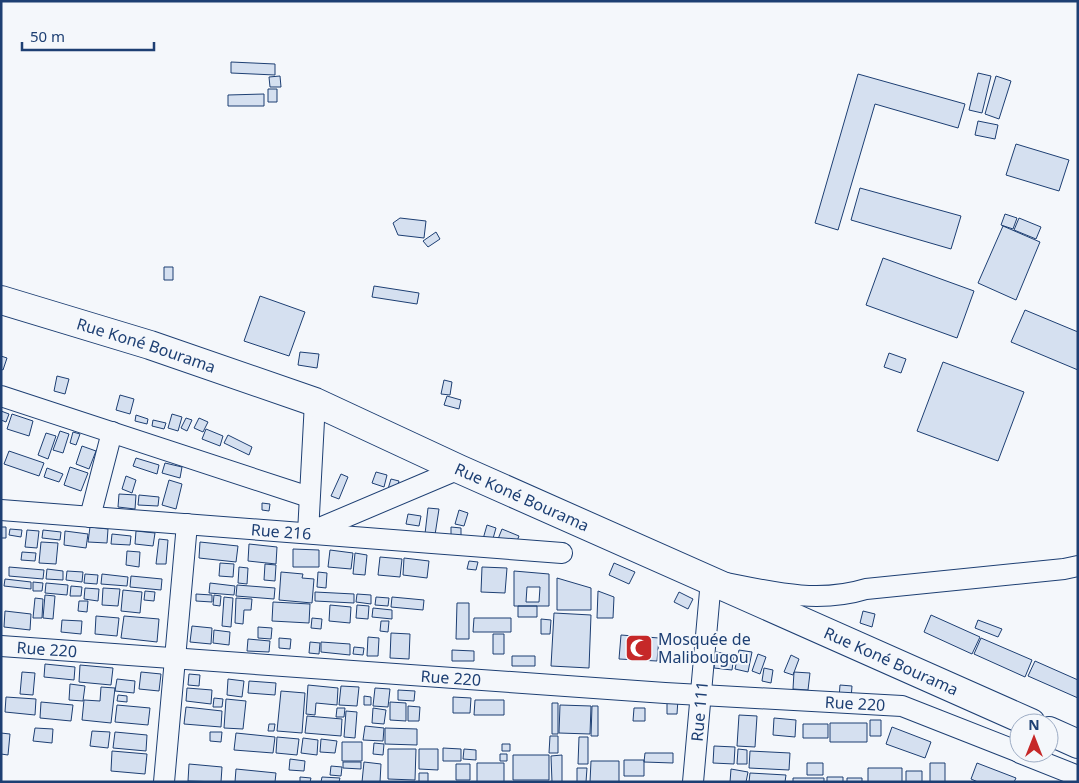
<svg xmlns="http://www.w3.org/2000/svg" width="1079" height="783" font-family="'Noto Sans',sans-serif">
<rect width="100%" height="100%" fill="#f4f7fb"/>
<path fill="#d5e0f0" stroke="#1d3f73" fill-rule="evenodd" d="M231 62 275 64V75L231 73Z
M978 73 991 76 982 113 969 110Z
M858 74 965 104 958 128 875 104 838 230 815 223Z
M280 76 281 87H270L269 77Z
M996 76 1011 81 999 119 985 114Z
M268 89H277V102H268Z
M264 94V106H228V95Z
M978 121 998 125 995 139 975 135Z
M1016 144 1069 160 1059 191 1006 175Z
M860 188 961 216 951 249 851 220Z
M1005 214 1017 218 1013 229 1001 225Z
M400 218 426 221 424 238 398 235 393 223Z
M1019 218 1041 227 1036 239 1014 230Z
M1003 226 1040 242 1016 300 978 283Z
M436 232 440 239 428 247 423 241Z
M883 258 974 291 957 338 866 305Z
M164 267H173V280H164Z
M374 286 419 293 417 304 372 297Z
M260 296 305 312 289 356 244 341Z
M1025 310 1078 332V370L1011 342Z
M300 352 319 354 317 368 298 365Z
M889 353 906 359 901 373 884 367Z
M1 356 7 358 3 370 1 369Z
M943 362 1024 392 998 461 917 431Z
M57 376 69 379 65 394 54 391Z
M444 380 452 382 450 395 441 394Z
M120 395 134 399 130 414 116 410Z
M447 396 461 400 459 409 444 405Z
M1 411 9 414 6 422 1 420Z
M12 414 33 421 29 436 7 429Z
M172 414 182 417 178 431 168 428Z
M136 415 148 419 147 424 135 421Z
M186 418 192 420 187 431 181 428Z
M199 418 208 422 203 432 194 428Z
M153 420 166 423 164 429 152 426Z
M206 429 223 436 220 446 202 439Z
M60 431 69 434 63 453 53 450Z
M73 432 80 434 76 445 70 443Z
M46 433 56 436 48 459 38 455Z
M228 435 252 447 249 455 224 443Z
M82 446 96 451 89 469 76 464Z
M9 451 44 463 39 476 4 464Z
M136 458 159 465 157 474 133 466Z
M165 463 182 467 180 478 162 473Z
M70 467 88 473 81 491 64 485Z
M47 468 63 474 59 482 44 477Z
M376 472 387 475 384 487 372 483Z
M341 474 348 477 339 499 331 496Z
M126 476 136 480 132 493 122 489Z
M391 479 399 481 396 491 388 489Z
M169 480 182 484 176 509 162 505Z
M119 494 136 495 135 509 118 507Z
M139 495 159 497 158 506 138 505Z
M262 503 270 504 269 511 262 510Z
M428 508 439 509 435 535 425 534Z
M459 510 468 513 464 526 455 524Z
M408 514 421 516 419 526 406 524Z
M487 525 496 528 492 542 483 539Z
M1 527H6V538H1Z
M90 527 108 529 107 543 88 542Z
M451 527 461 528V537L451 535Z
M10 529 22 530 21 537 9 535Z
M502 529 519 536 515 546 498 539Z
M27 530 39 531 37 548 25 547Z
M43 530 61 532 60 540 42 538Z
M65 531 88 534 86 548 64 545Z
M136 531 155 533 153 546 135 544Z
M112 534 131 536 130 545 111 544Z
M159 539 168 540 166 564H156Z
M41 542 58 543 56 564 39 563Z
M200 542 238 546 236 562 199 558Z
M249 544 277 547 276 564 248 561Z
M293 549 319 550V567H293Z
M330 550 353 553 351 569 328 567Z
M127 551 140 552 139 567 126 565Z
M22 552 36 553 35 561 21 560Z
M355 553 367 555 365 575 353 574Z
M380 557 402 559 400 577 378 575Z
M404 558 429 561 427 578 403 575Z
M469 561 478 562 476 570 467 569Z
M220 563 234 564 233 577 219 576Z
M614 563 635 572 629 584 609 575Z
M265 564 276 565 275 581 264 580Z
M9 567 44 570 43 579 9 576Z
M239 567 248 568 247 584 238 583Z
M482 567 507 568 505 593 481 592Z
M47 569 63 571V580L46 579Z
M67 571 83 572 82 582 66 580Z
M514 571 549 574V606H514ZM527 587H540L539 602H526Z
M281 572 303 574 302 578 314 579 312 603 279 600Z
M318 572 327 573 326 588 317 587Z
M85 574 98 575 97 584 84 583Z
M102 574 128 577 127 586 101 584Z
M131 576 162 579 161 590 130 587Z
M557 578 591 588V610H557Z
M5 579 31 582V589L4 586Z
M33 582 43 583 42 591H33Z
M46 583 68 585 67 595 45 593Z
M210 583 235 586 234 595 209 593Z
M237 585 275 588 274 599 236 596Z
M71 586 82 587 81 596H70Z
M85 588 99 589 98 601 84 599Z
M103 588 120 589 118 606 102 605Z
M123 590 142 592 140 613 121 611Z
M145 591 155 592 154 601 144 600Z
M598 591 614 597 613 618H597Z
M315 592 354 594V603L315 601Z
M679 592 693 599 688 609 674 602Z
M196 594 212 595V602L196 601Z
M357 594 371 595V604L356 602Z
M45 595 55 596 53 619 43 618Z
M214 595 221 596 220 606 213 605Z
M224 597 233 598 231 627 222 626Z
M376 597 389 598 388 606 375 605Z
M392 597 424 600 423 610 391 607Z
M35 598 43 599 42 618H33Z
M236 598 252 599 251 610H244L243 624 235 623Z
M79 601H88L87 612 78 611Z
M273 602 310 604 309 623 272 621Z
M457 603H469V639H456Z
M330 605 351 607 350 623 329 621Z
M357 605 369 606 368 619 356 618Z
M518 606H537V617H518Z
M373 608 392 610V619L372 617Z
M5 611 31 614 30 630 4 627Z
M863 611 875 614 872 627 860 623Z
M554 613 591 615 589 668 551 666Z
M931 615 980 637 972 654 924 632Z
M96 616 119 618 117 636 95 634Z
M124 616 159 619 157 642 121 638Z
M312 618 322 619 321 629 311 628Z
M474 618H511V632H473Z
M541 619 551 620 550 634H541Z
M62 620 82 621 81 634 61 632Z
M978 620 1002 629 998 637 975 628Z
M381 621H389L388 632 380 631Z
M192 626 212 628 211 644 190 642Z
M258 627 272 628 271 639 258 638Z
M214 630 230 632 229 645 213 643Z
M391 633 410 634 409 659 390 658Z
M493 634H504V654H493Z
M621 635 659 638 657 661 619 659Z
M368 637 379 638 378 656H367Z
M279 638 291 639 290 649 279 648Z
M981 638 1032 660 1025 677 974 654Z
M248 639 270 641 269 652 247 651Z
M310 642 320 643 319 654 309 653Z
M321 642 350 644V655L321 652Z
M354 647 364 648 363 655 353 654Z
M452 650 474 651V661H452Z
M739 650 752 652 748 672 735 669Z
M716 652 734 655 732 670 714 668Z
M758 654 766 657 760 674 752 671Z
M791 655 799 659 793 675 784 672Z
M512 656H535V666H512Z
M1035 661 1078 680V698L1028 676Z
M45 664 75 667 74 680 44 677Z
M80 665 113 668 111 685 79 682Z
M764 668 773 670 771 683 762 681Z
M22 672 35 673 33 695 20 694Z
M141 672 161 674 159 691 139 689Z
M794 672 810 673 808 690 793 689Z
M189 674 200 675 199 686 188 685Z
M117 679 135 681 134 693 115 691Z
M228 679 244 681 242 697 227 695Z
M249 681 276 683 275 695 248 693Z
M70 684 85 686 83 701 69 700Z
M308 685 338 688 337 705 316 703 315 715 306 714Z
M840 685 852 686 851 699 839 698Z
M341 686 359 687 357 706 339 705Z
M101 687 115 688 111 723 82 720 84 700 100 701Z
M187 688 212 690 211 704 186 701Z
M375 688 390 689 388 707 373 706Z
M398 690 415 691 414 701 398 700Z
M281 691 305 693 302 733 277 731Z
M118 695 127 696V702L117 701Z
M364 696 371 697V705H364Z
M6 697 36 699 35 715 5 712Z
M453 697 471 698 470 713H453Z
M214 698 223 699 222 707H213Z
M226 699 246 701 243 729 224 728Z
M667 699H678L677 714H667Z
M475 700H504V715H474Z
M41 702 73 705 71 721 40 718Z
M390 702 406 703V721L390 720Z
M552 703H558V734H552Z
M117 705 150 708 148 725 115 722Z
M560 705 591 706 590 734 559 733Z
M408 706 420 707 419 721H408Z
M592 706H598V736H591Z
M186 707 222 711 221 727 184 724Z
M337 708H345L344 717H336Z
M373 708 386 710 384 724 372 723Z
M634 708H645V721H633Z
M346 711 357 712 355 738 344 737Z
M739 715 757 716 755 747 737 746Z
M307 716 342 719 341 736 305 733Z
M774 718 796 720 795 737 773 735Z
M870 720H881V736H870Z
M830 723H867V742H830Z
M269 724H275L274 731H268Z
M803 724H828V738H803Z
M365 726 384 728 383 741 363 740Z
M892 727 931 742 925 758 886 744Z
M35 728 53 729 52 743 33 741Z
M385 728 417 729V745L385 744Z
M92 731 110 732 108 748 90 746Z
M115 732 147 735 146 751 113 748Z
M210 732H222L221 742 210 741Z
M1 733 10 734 8 755 1 754Z
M236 733 275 737 273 753 234 750Z
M550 736H558V753H549Z
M277 737 299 739 297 755 276 753Z
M579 737H588V764H578Z
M303 738 318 740 317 755 301 753Z
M321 739 337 741 335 753 320 752Z
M342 742H362V761H342Z
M374 743 384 744 383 755 373 754Z
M502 744H510V751H502Z
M714 746 735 747 734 764 713 763Z
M443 748 461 749V761H443Z
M388 749H416L415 780 388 779Z
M419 749H438V770L419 769Z
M464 749 476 750V760L463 759Z
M738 749 747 750V764H737Z
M112 751 147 754 145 774 111 771Z
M750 751 790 753 789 770 749 768Z
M645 753H673V763L644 762Z
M500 754H507V761H500Z
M513 755H549V780H513Z
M562 755V782H552L551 756Z
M290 759 305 761 304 771 289 770Z
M624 760H644V776H624Z
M591 761H619V782H590Z
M343 762H361V769L343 768Z
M364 762 381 764 380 782H362Z
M477 763H504V782H477Z
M807 763H823V775H807Z
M930 763H945V782H930Z
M977 763 1016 778 1014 782H978L971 779Z
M189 764 222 767 221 782 188 781Z
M456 764H470V780H456Z
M331 766 342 767 341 776 330 775Z
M577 768H587L586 782H577Z
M868 768H902V782H868Z
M236 769 276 773 275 782H235Z
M731 769 748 772 746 782H730Z
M906 771H922V782H906Z
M419 773H428V782H419Z
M750 773 786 775 785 782H749Z
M300 777 311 778 310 782H300Z
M322 777 340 778 339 782H321Z
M827 777H843V782H827Z
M793 778H824V782H793Z
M847 778H862V782H847Z"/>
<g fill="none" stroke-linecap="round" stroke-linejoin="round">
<g stroke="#1d3f73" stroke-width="22">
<g id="minor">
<path d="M1 396 309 497"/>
<path d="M315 402 308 533 459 469"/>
<path id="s1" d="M1 510 562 553"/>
<path d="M90 517 112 432"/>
<path id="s2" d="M1 646 665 693 902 706 1019 752"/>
<path d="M1020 753 1078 776"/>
<path d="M164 782 187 524"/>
<path id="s3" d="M693 782 711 580C764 590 814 605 866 589L1064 569 1078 566"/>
</g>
</g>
<g stroke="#1d3f73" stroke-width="30">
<g id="highway">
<path id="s4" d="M1 300 150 345 315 402 459 469 1031 723"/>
<path d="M1049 731 1078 744"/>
</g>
</g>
<use href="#minor" stroke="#f4f7fb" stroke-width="20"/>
<use href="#highway" stroke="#f4f7fb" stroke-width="28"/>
</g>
<defs>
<g id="mosque-square" transform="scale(1.4375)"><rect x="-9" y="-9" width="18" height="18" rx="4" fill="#c62828" stroke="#f4f7fb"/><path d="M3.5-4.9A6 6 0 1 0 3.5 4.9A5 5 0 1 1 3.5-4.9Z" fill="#fff"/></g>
</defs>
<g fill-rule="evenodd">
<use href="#mosque-square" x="639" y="648"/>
</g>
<g text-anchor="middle" stroke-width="4" stroke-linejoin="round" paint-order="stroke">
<g font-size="16" fill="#1d3f73" stroke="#f4f7fb">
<text dy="6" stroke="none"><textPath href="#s4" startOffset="152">Rue Koné Bourama</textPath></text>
<text dy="6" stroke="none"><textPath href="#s4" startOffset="558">Rue Koné Bourama</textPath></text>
<text dy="6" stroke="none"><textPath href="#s1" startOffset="281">Rue 216</textPath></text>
<text dy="6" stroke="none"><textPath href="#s2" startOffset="46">Rue 220</textPath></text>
<text dy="6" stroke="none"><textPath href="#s4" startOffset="962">Rue Koné Bourama</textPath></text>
<text dy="6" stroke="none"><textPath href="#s2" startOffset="451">Rue 220</textPath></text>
<text dy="6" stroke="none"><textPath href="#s2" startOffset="856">Rue 220</textPath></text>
<text dy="6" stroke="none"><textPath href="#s3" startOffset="71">Rue 111</textPath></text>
</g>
<g font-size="16" fill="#1d3f73" stroke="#f4f7fb" text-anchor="start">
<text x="658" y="645">Mosquée de<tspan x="658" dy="18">Malibougou</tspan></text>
</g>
</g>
<rect width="1079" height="783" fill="none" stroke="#1d3f73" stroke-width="5"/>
<g transform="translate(1034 738)"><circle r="24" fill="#f4f7fb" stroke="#9eadc5"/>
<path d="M0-4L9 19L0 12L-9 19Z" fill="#c62828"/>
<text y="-8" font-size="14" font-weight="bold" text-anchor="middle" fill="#1d3f73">N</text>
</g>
<path d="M22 42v8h132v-8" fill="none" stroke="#1d3f73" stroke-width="2.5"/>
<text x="30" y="42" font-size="15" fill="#1d3f73" stroke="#f4f7fb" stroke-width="4" paint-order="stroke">50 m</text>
</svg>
